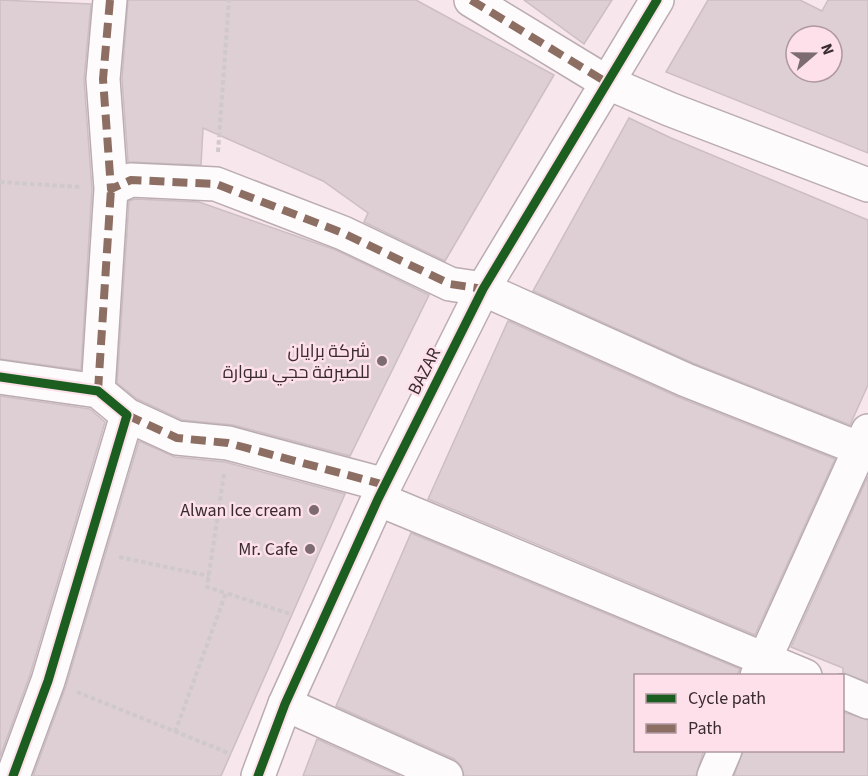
<svg xmlns="http://www.w3.org/2000/svg" width="868" height="776" font-family="'Source Sans 3',Cairo,sans-serif">
<rect width="100%" height="100%" fill="#f7e6ec"/>
<path fill="#ddcfd3" stroke="#ccbec3" stroke-width="1.5" fill-rule="evenodd" d="M0 0 91 4 84 80 92 189 81 370 0 359Z
M128 0H416L554 75 445 261 364 222 368 213 323 181 203 128 201 165 128 162 122 79Z
M524 0H612L584 44Z
M708 0H800L822 11 828 0H868V153L666 72ZM796 36H832V72H796Z
M629 118 671 138 868 220V385L850 425 693 363 533 291Z
M135 199 199 202 336 250 429 295 350 456 233 425 182 420 137 399 117 383 129 201Z
M508 321 678 397 835 459 755 635 428 499Z
M0 396 90 409 105 422 30 675 0 757Z
M139 441 175 457 225 462 345 494 221 776H33L66 686Z
M868 476V682L843 673V668L791 647Z
M411 533 740 669 737 675H636V750H704L696 776H464L461 766 454 759 336 706Z
M843 712 868 720V776H734L743 750H843Z
M317 739 400 776H303Z"/>
<g fill="none" stroke-linecap="round" stroke-linejoin="round">
<g stroke="#baacb2" stroke-width="36">
<path id="minor" d="M110 0 103 79 111 189 131 180 216 184 343 233 450 284 483 289 686 380 868 452
M471 0 606 82 669 109 868 185
M0 377 98 391 127 415 177 438 228 443 385 485
M98 391 111 189
M378 499 805 676
M757 676 868 431
M842 691 868 702
M285 704 446 776
M13 776 48 681 127 415
M714 776 725 750"/>
</g>
<g stroke="#baacb2" stroke-width="36">
<path id="major" d="M258 776 285 704 378 499 483 289 657 0"/>
</g>
<path stroke="#d0c9cc" stroke-width="4" stroke-dasharray="4.5 3" stroke-linecap="butt" d="M218 152 229 0
M0 182 80 187
M224 474 207 587 226 593
M119 557 209 576
M77 692 231 754
M175 732 226 593 290 614"/>
<use href="#minor" stroke="#fefbfc" stroke-width="33"/>
<use href="#major" stroke="#fefbfc" stroke-width="33"/>
<path stroke="#8d6e63" stroke-width="8" stroke-dasharray="15 8" stroke-linecap="butt" d="M110 0 103 79 111 189 131 180 216 184 343 233 450 284 483 289
M471 0 606 82
M98 391 111 189
M127 415 177 438 228 443 385 485"/>
<g stroke="#fde0ea" stroke-width="13">
<path id="cycleway" d="M0 377 98 391 127 415 48 681 13 776
M258 776 285 704 378 499 483 289 657 0"/>
</g>
<use href="#cycleway" stroke="#1b5e20" stroke-width="9"/>
</g>
<g fill="#7c6c72" stroke="#fde0ea" stroke-width="2">
<circle cx="382" cy="361" r="6"/>
<circle cx="314" cy="510" r="6"/>
<circle cx="310" cy="549" r="6"/>
</g>
<g text-anchor="middle" stroke-width="5" stroke-linejoin="round" paint-order="stroke">
<g font-size="18" fill="#392b30" stroke="#fde0ea" text-anchor="end">
<text x="370" y="357">شركة برايان<tspan x="370" dy="21">للصيرفة حجي سوارة</tspan></text>
<text x="302" y="516">Alwan Ice cream</text>
<text x="298" y="555">Mr. Cafe</text>
</g>
<g font-size="18" fill="#392b30" stroke="#fde0ea">
<text transform="translate(424 371) rotate(-63)" y="6">BAZAR</text>
</g>
</g>
<rect x="634" y="674" width="210" height="78" fill="#fde0ea" stroke="#af98a0" stroke-width="1.5"/>
<rect x="646" y="694" width="30" height="9" fill="#1b5e20" stroke="#af98a0" stroke-width="1.5"/>
<text x="688" y="704" font-size="18" fill="#392b30">Cycle path</text>
<rect x="646" y="724" width="30" height="9" fill="#8d6e63" stroke="#af98a0" stroke-width="1.5"/>
<text x="688" y="734" font-size="18" fill="#392b30">Path</text>
<g transform="translate(814 54) rotate(70)"><circle r="28" fill="#fde0ea" stroke="#af98a0" stroke-width="1.5"/>
<path d="M0-4.5L10 22L0 15L-10 22Z" fill="#7c6c72"/>
<text y="-9" font-size="16" font-weight="bold" text-anchor="middle" fill="#392b30">N</text>
</g>
</svg>
